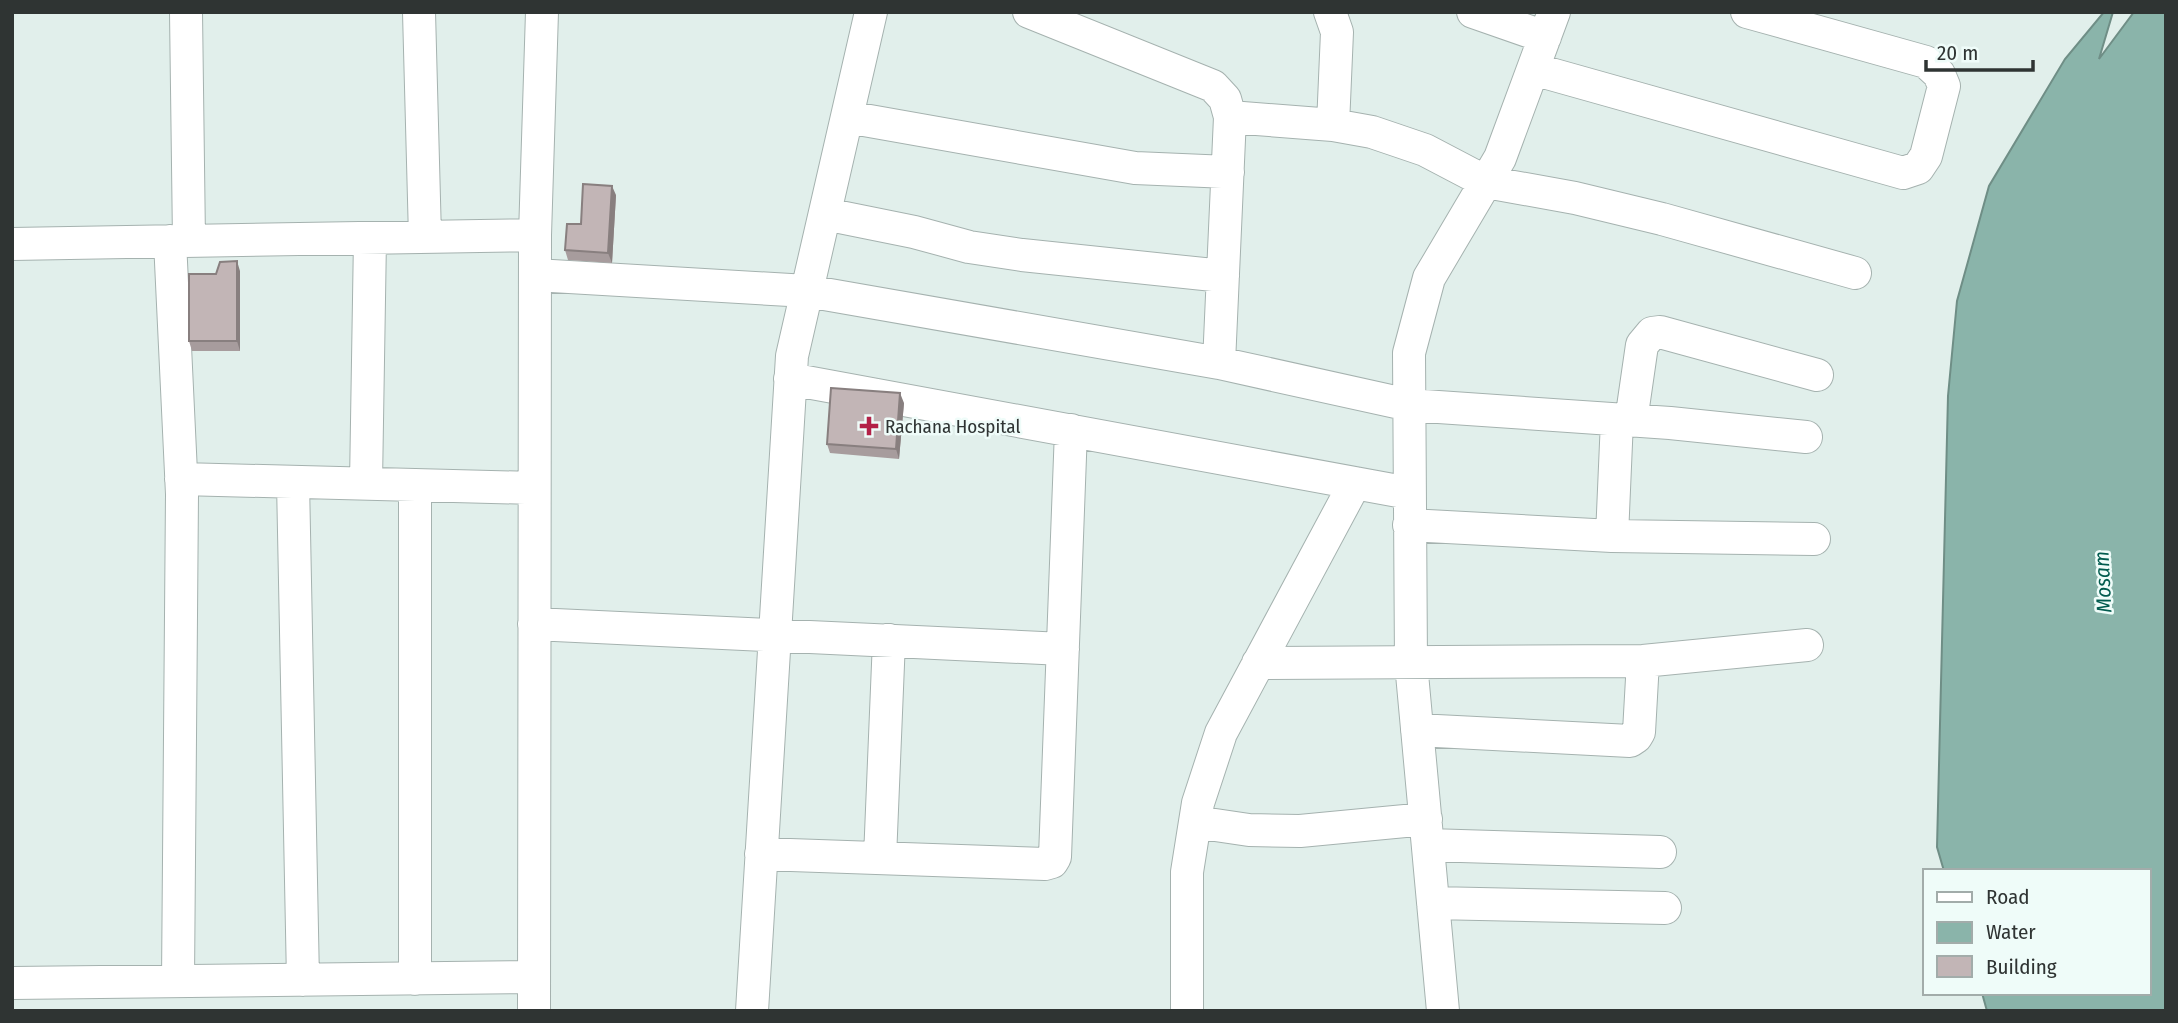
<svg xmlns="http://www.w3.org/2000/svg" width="2178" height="1023" font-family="'Fira Sans Condensed',sans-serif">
<rect width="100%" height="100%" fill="#e1efeb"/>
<path fill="#8ab4aa" stroke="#6f8e86" stroke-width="2" d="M2104 12H2113L2099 59 2134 12H2166V1011H1987L1982 993H2148V871H1944L1937 847 1948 396 1957 301 1989 186 2065 59Z"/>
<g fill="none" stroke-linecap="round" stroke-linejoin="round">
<g stroke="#a5b2af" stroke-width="34">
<path id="minor" d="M186 12 189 241
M419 12 425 237
M1029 12 1213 86 1225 99 1230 117 1219 363
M1330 12 1337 32 1333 125
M1473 12 1545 37
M1533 69 1903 173 1918 168 1926 156 1944 86 1939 74 1926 62 1747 12
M847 117 1135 168 1228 172
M1230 117 1333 125 1372 132 1425 150 1486 182 1575 198 1662 219 1855 273
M825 214 914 232 969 247 1022 255 1223 276
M535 235 542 12
M170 241 182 494 178 981
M12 244 535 235 534 1011
M535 275 807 291 1219 363 1409 405 1670 423 1806 437
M790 379 1409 493
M1631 421 1642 345 1652 333 1660 332 1817 375
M181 479 534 488
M293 482 303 980
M366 483 370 238
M1409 525 1612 536 1814 539
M1612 536 1617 420
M534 624 1063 649
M1258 663 1643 661 1807 645
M1417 730 1630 741 1636 737 1639 732 1643 661
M1195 822 1249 830 1300 831 1426 819
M1428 845 1660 852
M761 854 1045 864 1052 862 1055 857 1071 430
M880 858 889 640
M1433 903 1665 908
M415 979V485
M12 983 534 977
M752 1011 792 356 871 12
M1187 1011V872L1198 803 1221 733 1355 483
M1443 1011 1411 663 1409 353 1429 278 1500 158 1554 12"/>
</g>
<use href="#minor" stroke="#fff" stroke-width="32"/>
</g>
<path fill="#a79c9d" d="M616 195 612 263 568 260 565 250Z
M240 271V351H192L189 341Z
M904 403 899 459 830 453 827 444Z"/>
<path fill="#887f7f" d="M612 186 616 195 612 263 608 253Z
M237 261 240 271V351L237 341Z
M900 393 904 403 899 459 896 449Z"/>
<path fill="#c2b5b6" stroke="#887f7f" stroke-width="2" d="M583 184 612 186 608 253 565 250 567 224H581Z
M237 261V341H189V274H216L220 262Z
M831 388 900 393 896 449 827 444Z"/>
<path fill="#b32147" stroke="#effcf9" stroke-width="2.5" d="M865.5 415.5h7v7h7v7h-7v7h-7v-7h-7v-7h7z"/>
<g text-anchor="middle" stroke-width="5" stroke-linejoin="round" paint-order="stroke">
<g font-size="19" fill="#2f3433" stroke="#effcf9" text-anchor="start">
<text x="885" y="433">Rachana Hospital</text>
</g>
<g font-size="21" font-style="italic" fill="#015b4e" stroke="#effcf9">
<text transform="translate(2103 582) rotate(-93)" y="7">Mosam</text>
</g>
</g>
<rect width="2178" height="1023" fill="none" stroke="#2f3433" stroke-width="28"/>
<rect x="1923" y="869" width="228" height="126" fill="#effcf9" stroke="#a2acaa" stroke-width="2"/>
<rect x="1937" y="892" width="35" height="10" fill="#ffffff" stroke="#a2acaa" stroke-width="2"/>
<text x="1986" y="904" font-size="21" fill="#2f3433">Road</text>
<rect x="1937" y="922" width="35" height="21" fill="#8ab4aa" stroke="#a2acaa" stroke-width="2"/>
<text x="1986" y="939" font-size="21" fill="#2f3433">Water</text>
<rect x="1937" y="956" width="35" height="21" fill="#c2b5b6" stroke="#a2acaa" stroke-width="2"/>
<text x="1986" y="974" font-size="21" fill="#2f3433">Building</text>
<path d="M1926 60v10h107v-10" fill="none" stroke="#2f3433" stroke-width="3.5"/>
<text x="1937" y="60" font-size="21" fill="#2f3433" stroke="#effcf9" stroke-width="5" paint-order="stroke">20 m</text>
</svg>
